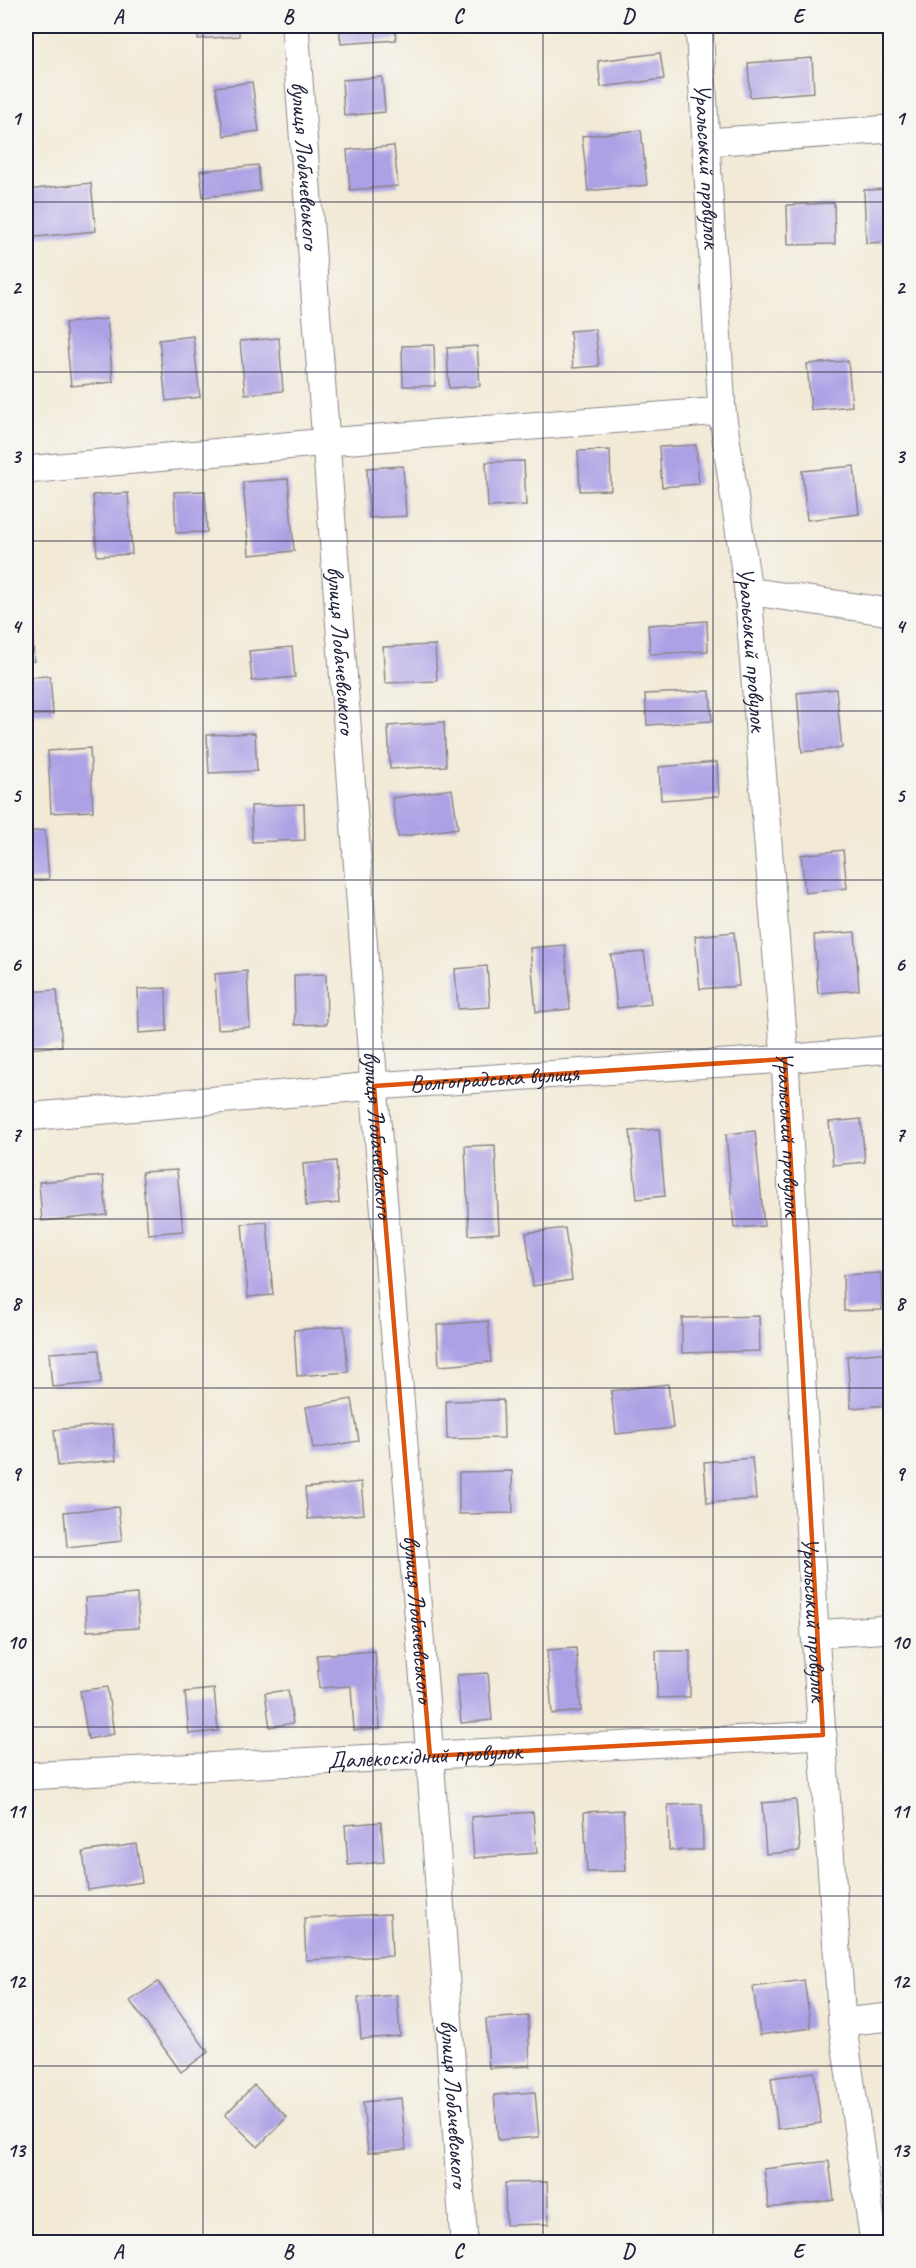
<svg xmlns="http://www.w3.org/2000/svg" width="916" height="2268" font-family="Caveat,sans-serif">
<rect width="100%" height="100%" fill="#f6f6f2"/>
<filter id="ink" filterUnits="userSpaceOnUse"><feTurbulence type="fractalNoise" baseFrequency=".0167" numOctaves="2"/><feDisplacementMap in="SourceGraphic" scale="12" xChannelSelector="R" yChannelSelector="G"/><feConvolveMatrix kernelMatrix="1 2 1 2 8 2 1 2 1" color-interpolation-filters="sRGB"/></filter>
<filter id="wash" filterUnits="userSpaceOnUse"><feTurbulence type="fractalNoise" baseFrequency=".008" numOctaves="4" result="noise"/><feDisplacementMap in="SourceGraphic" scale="24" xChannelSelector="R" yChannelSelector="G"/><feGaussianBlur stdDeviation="1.35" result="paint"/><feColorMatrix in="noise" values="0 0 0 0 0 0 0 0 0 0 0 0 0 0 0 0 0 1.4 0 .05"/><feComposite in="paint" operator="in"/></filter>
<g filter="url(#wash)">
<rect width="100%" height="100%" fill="#f2ead7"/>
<g id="blocks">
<path fill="#ada1e5" d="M198 26H239V36L198 39Z
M339 26H395L396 40 341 44Z
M660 53 664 79 601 87 598 61Z
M812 58 814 92 750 97 748 63Z
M382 77 385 112 344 116 342 80Z
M252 82 259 131 224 136 216 87Z
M641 130 647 185 588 191 582 136Z
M394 146 398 186 350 190 347 150Z
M258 165 260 191 203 197 200 171Z
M91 183 96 231 26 238V190Z
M890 189V242L866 243 864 190Z
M834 203 835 244 788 245 787 205Z
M107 319 113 382 71 386 65 323Z
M595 329 599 366 573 368 570 331Z
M193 336 200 397 166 401 159 340Z
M279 338 283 391 245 394 240 341Z
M434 345 435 386H403L402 346Z
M477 346 480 386 449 388 447 348Z
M848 361 852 406 811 410 807 364Z
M696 445 699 484 662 487 659 447Z
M610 450 611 490 580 491 578 451Z
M524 461 526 505 488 507 486 462Z
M403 466 406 516 369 518 367 468Z
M854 466 859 514 807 520 802 471Z
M288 479 294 551 249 555 243 482Z
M205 491 207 532 176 533 174 492Z
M128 493 132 554 97 556 93 495Z
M707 621 708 651 650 654 648 625Z
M26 627H32L34 661 26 662Z
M435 645 437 681 385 683 383 647Z
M292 647 295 677 252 681 249 651Z
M50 676 53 714 26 716V677Z
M836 689 842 748 802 752 797 693Z
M710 691 712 721 647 725 645 694Z
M444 722 446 766 390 769 388 726Z
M255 733 257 771 209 773 207 735Z
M90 748 93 811 51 813 48 751Z
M717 762 719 796 661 800 659 767Z
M452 789 458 828 398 837 392 798Z
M304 804 305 840 252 842 251 806Z
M45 830 49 879 26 881V832Z
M843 850 847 888 805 893 801 855Z
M734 932 739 986 700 989 695 936Z
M855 932 859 990 818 993 814 935Z
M565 945 570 1009 536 1012 530 948Z
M644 952 651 1004 617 1008 611 955Z
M487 966 490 1007 458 1009 455 969Z
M247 971 250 1027 218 1029 215 974Z
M326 974 327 1024 295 1025 294 975Z
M166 988 167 1031 139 1033 138 989Z
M57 990 62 1046 26 1049V992Z
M861 1119 865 1162 833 1165 829 1122Z
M659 1129 665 1196 637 1199 630 1131Z
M755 1131 764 1226 734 1228 726 1134Z
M495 1145 499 1233 469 1235 465 1146Z
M336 1161 339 1203 306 1206 303 1164Z
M177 1170 183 1231 148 1234 142 1172Z
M103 1176 107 1215 42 1221 39 1182Z
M267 1222 273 1295 248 1297 242 1224Z
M565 1228 572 1280 533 1286 526 1233Z
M881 1273 882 1310 844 1311 843 1275Z
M759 1316 760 1351 682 1353V1318Z
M488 1321 491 1362 439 1366 437 1325Z
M344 1326 348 1372 297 1376 294 1330Z
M99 1350 101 1383 52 1387 49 1353Z
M890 1352V1405L851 1408 847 1356Z
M668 1384 673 1428 616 1434 611 1391Z
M352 1399 359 1441 313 1449 306 1407Z
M503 1400 504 1438 447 1439 446 1401Z
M112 1424 116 1460 58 1466 54 1430Z
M752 1458 756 1499 707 1503 704 1462Z
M512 1471 513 1513 459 1514V1472Z
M361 1482 364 1514 308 1519 305 1488Z
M118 1507 122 1541 67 1547 64 1512Z
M137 1594 139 1628 87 1631 85 1598Z
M576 1648 581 1711 552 1714 547 1650Z
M375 1651 380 1729 354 1730 351 1686 319 1688 317 1655Z
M656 1651H690V1697L657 1698Z
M488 1673 492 1720 461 1723 457 1675Z
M107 1687 114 1734 88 1739 80 1691Z
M214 1689 218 1731 189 1734 185 1692Z
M288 1690 293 1723 270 1727 265 1693Z
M796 1800 800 1851 766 1854 762 1803Z
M702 1804 703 1850H669L668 1805Z
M623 1810 626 1871 587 1872 584 1812Z
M533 1812 537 1853 474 1858 471 1817Z
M381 1822 384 1862 348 1865 345 1825Z
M136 1844 142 1882 88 1890 83 1852Z
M390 1914 392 1956 306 1960 304 1918Z
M804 1980 811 2028 760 2035 753 1987Z
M158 1982 208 2052 181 2072 130 2001Z
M397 1995 400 2036 361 2039 358 1998Z
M528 2016 530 2066 489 2068 486 2019Z
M814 2072 821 2123 778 2129 771 2078Z
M254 2085 287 2117 258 2147 225 2115Z
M535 2092 539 2137 498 2140 494 2095Z
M401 2098 406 2149 368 2153 363 2102Z
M829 2161 834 2200 769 2208 764 2169Z
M547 2182 549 2224 506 2225 505 2183Z"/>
</g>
</g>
<g filter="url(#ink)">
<use href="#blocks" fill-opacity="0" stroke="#8a8689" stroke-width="1.5"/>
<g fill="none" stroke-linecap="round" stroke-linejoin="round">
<g stroke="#8a8689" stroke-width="29">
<g id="minor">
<path id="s1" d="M295 26 374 1086 430 1756 464 2242"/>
<path id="s2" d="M699 26 722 411 748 591 785 1059 815 1634 842 2022 874 2242"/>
<path d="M707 142 890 129"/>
<path d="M26 470 327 442 722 411"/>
<path d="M748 591 890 612"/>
<path id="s3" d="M26 1117 374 1086 785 1059 890 1049"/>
<path d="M815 1634 890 1629"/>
<path id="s4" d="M26 1776 823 1735"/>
<path d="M842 2022 890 2017"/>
</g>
</g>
<use href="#minor" stroke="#fff" stroke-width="27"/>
</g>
</g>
<path fill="none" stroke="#de560e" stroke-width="4.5" stroke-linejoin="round" d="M785 1059 823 1735 430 1756 374 1086Z"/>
<path fill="none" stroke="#22223b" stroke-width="1.5" stroke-opacity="0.55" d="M203 26V2242M373 26V2242M543 26V2242M713 26V2242M26 202H890M26 372H890M26 541H890M26 711H890M26 880H890M26 1049H890M26 1219H890M26 1388H890M26 1557H890M26 1727H890M26 1896H890M26 2066H890"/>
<g text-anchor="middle" stroke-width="5" stroke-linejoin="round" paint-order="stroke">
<g font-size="24" fill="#22223b" stroke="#f6f6f2">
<text dy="8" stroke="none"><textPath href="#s1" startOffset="140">вулиця Лобачевського</textPath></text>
<text dy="8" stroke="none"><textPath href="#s2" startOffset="140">Уральський провулок</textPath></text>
<text dy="8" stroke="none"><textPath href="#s1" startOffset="626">вулиця Лобачевського</textPath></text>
<text dy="8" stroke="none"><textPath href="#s2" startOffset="626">Уральський провулок</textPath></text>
<text dy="8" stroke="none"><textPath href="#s3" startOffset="470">Волгоградська вулиця</textPath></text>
<text dy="8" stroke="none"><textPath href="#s1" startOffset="1112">вулиця Лобачевського</textPath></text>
<text dy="8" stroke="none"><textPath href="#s2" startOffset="1112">Уральський провулок</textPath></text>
<text dy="8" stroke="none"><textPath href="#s1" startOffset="1598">вулиця Лобачевського</textPath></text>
<text dy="8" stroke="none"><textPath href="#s2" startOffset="1598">Уральський провулок</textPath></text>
<text dy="8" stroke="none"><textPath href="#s4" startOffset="399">Далекосхідний провулок</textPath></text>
<text dy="8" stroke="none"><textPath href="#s1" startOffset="2084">вулиця Лобачевського</textPath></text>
</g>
</g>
<rect width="916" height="2268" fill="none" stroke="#f6f6f2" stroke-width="66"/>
<rect x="33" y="33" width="850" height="2202" fill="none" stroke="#22223b" stroke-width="2"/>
<g font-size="20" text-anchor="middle" font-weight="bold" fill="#22223b">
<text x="118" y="23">A</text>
<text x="288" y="23">B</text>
<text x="458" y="23">C</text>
<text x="628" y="23">D</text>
<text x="798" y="23">E</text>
<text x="16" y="125">1</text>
<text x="900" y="125">1</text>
<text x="16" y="294">2</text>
<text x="900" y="294">2</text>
<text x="16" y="463">3</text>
<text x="900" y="463">3</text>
<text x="16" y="633">4</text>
<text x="900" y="633">4</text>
<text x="16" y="802">5</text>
<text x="900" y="802">5</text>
<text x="16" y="971">6</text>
<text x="900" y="971">6</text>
<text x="16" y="1141">7</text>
<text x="900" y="1141">7</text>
<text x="16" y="1310">8</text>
<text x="900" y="1310">8</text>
<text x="16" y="1480">9</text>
<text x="900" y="1480">9</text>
<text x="16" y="1649">10</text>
<text x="900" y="1649">10</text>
<text x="16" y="1818">11</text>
<text x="900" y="1818">11</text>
<text x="16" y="1988">12</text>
<text x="900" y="1988">12</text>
<text x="16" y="2157">13</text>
<text x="900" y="2157">13</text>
<text x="118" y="2258">A</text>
<text x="288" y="2258">B</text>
<text x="458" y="2258">C</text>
<text x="628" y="2258">D</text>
<text x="798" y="2258">E</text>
</g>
</svg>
